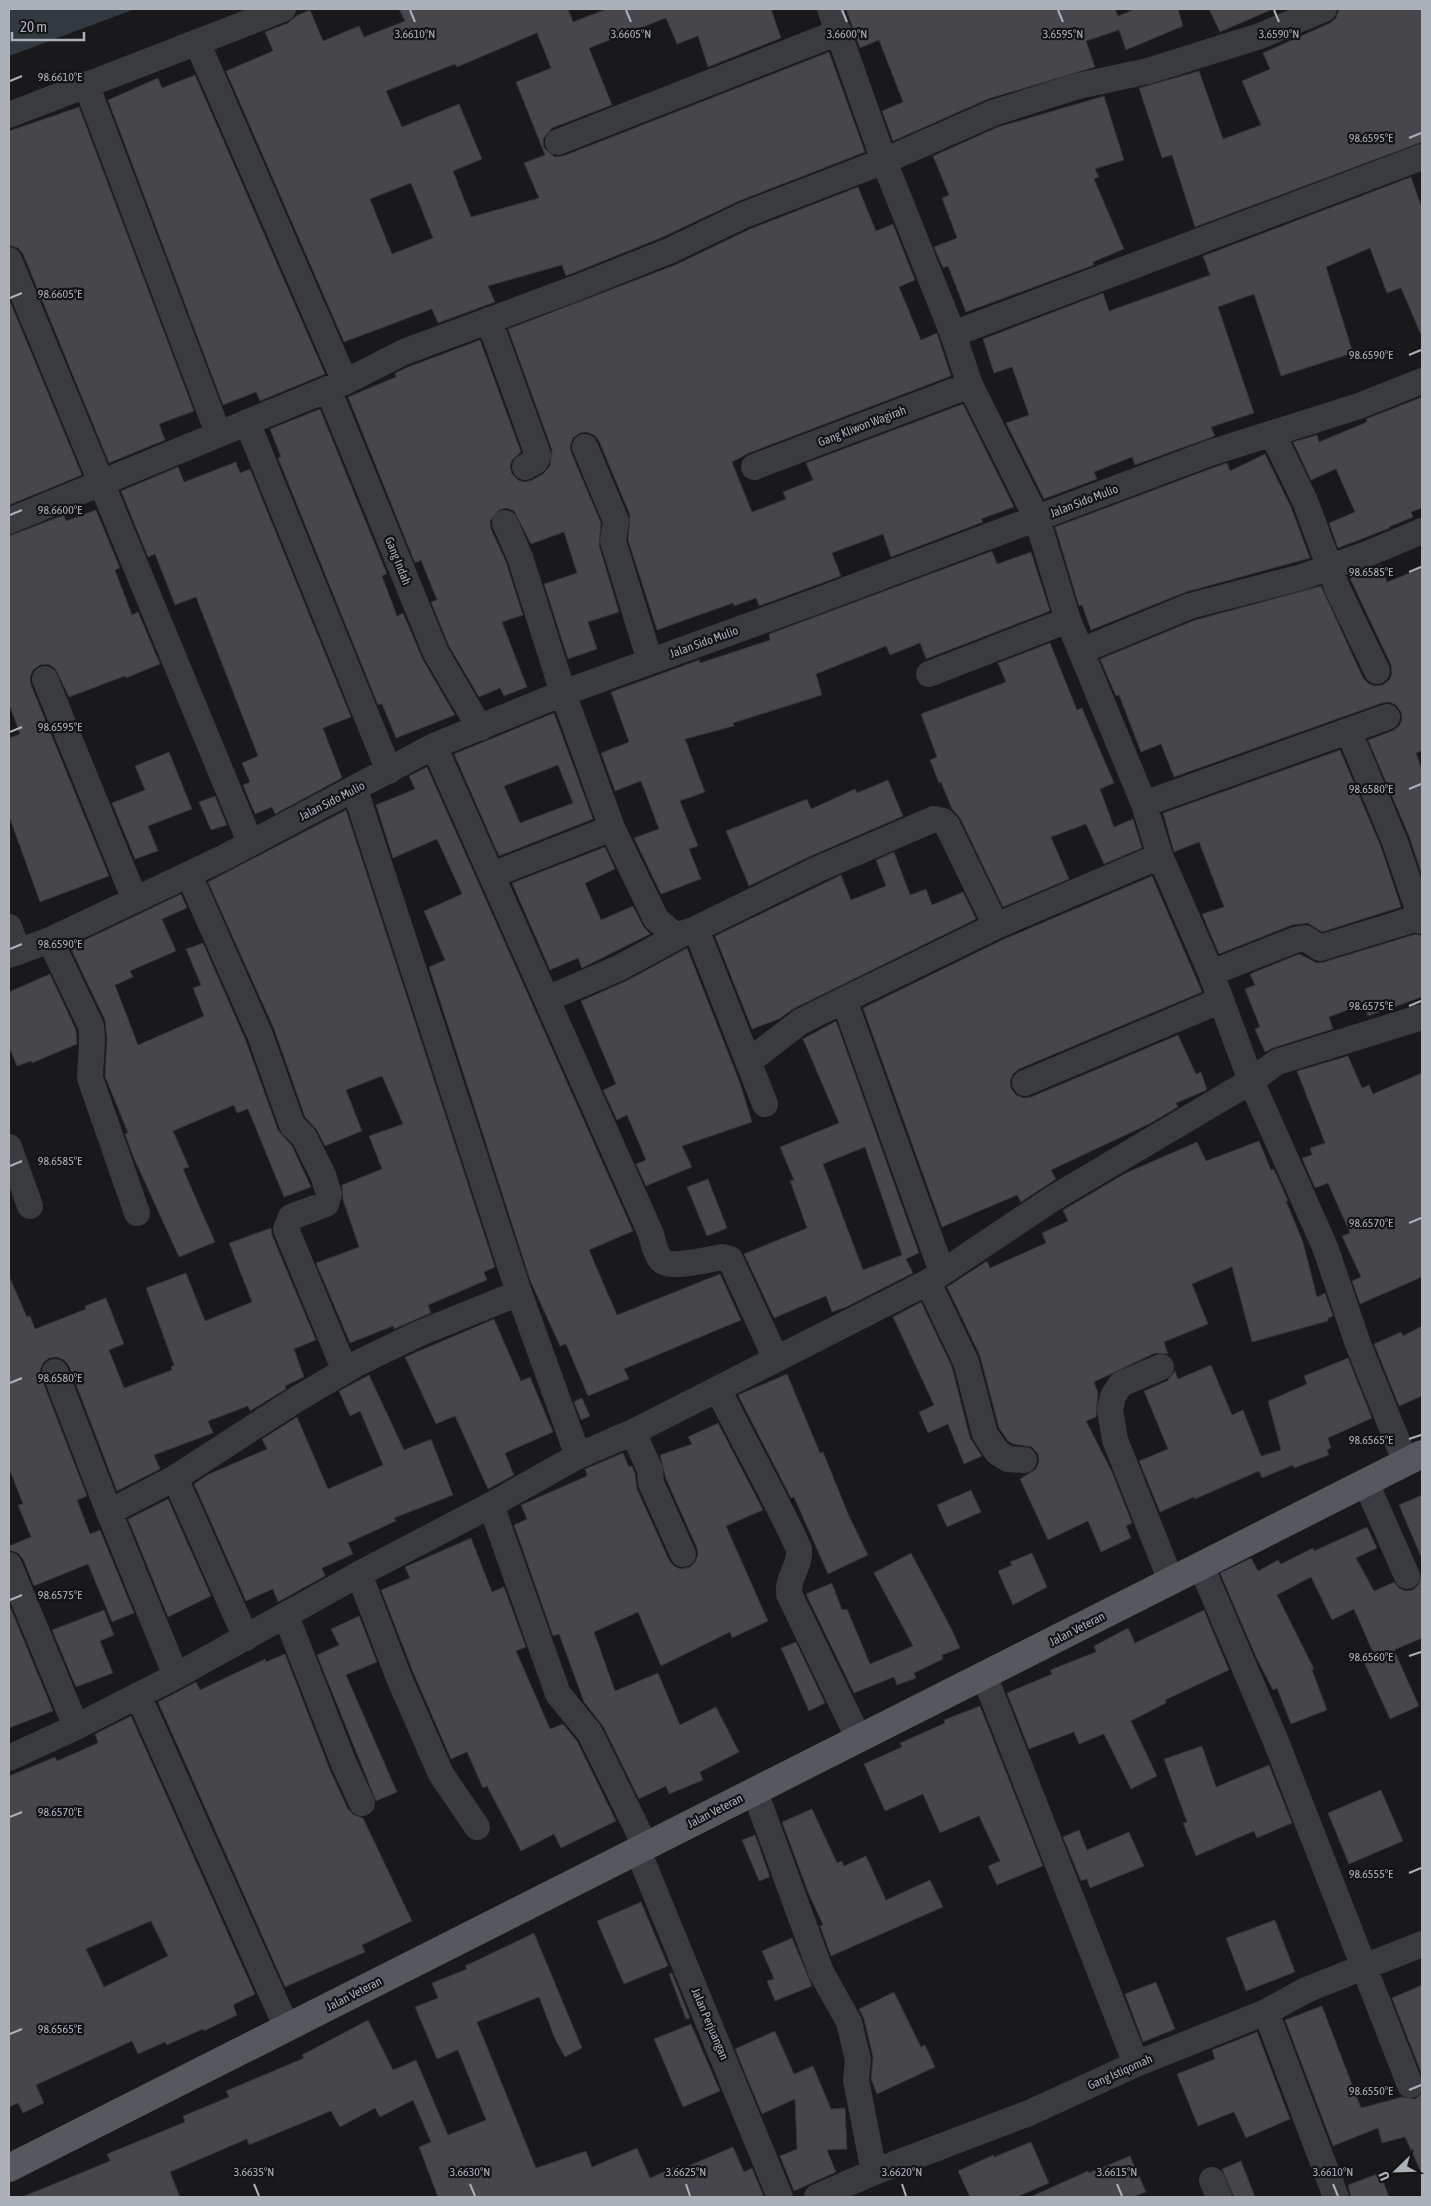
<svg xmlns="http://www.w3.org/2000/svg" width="1431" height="2206" font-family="'Asap Condensed',sans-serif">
<rect width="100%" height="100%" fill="#19191b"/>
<path fill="#323940" d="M9 9H135L9 56Z"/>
<path fill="#46464b" stroke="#333337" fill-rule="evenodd" d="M399 9H568L573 22 607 9H771L781 38 708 67 698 36 677 44 666 18 589 48 612 105 552 128 543 139 544 148 555 157 563 156 829 52 865 152 739 201 663 237 566 276 562 265 488 286 495 302 438 323 432 309 344 342 226 71 273 51 265 32 288 23 296 16 310 10 323 41 359 26 364 37 405 21ZM537 33 551 68 516 82 545 155 524 163 539 198 471 217 453 171 482 159 459 104 402 127 386 91 455 64 457 67ZM411 183 433 238 392 254 370 199Z
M846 9H1115L1118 16 1135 9H1178L1183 26 1126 50 1119 30 1086 41 1095 67 988 99 893 141 882 111 903 102 879 40 860 48Z
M1209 9H1273L1220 32Z
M1339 9H1422V142L1195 227 1172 155 1162 158 1139 88 1199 71 1223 139 1261 125 1242 81 1270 69 1263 53 1330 23 1336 18Z
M195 75 325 374 260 401 256 392 223 405 108 100 158 78 162 88Z
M1104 96 1124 160 1095 169 1099 177 1094 179 1124 249 1093 262 1094 265 966 312 948 266 943 268 934 247 957 238 942 198 949 195 933 156 998 127Z
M79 107 194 411 159 424 165 440 109 463 23 254 18 248 9 245V131Z
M1411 177 1422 208V337L1401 288 1387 293 1370 248 1326 267 1353 353 1281 376 1254 294 1218 307 1254 413 1211 427 1215 436 1135 465 1132 457 1094 472 1097 479 1044 499 1006 423 1029 415 1012 367 994 373 983 339 1103 293 1109 311 1210 275 1203 256Z
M858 187 876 231 893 224 915 280 899 287 921 340 937 333 951 376 749 453 732 462 752 512 786 499 783 492 813 480 806 463 963 404 1014 507 981 519 983 522 891 557 883 534 832 553 841 576 759 606 756 598 734 606 733 603 657 630 628 540 630 515 599 441 594 435 586 432 580 433 573 438 570 446 571 452 601 523 599 545 619 612 588 622 597 649 568 659 544 584 577 573 564 532 531 544 514 511 507 508 499 510 490 521 491 529 506 562 523 615 502 622 527 687 504 696 500 688 479 697 449 646 431 602 437 600 421 560 415 563 348 397 396 377 395 373 408 367 480 340 521 452 512 460 510 466 512 474 518 480 525 482 532 480 543 474 550 466 552 450 508 329 675 265 750 229Z
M9 299 82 475 9 505Z
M1422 397V508L1411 512 1413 517 1389 527 1390 528 1338 548 1329 523 1355 512 1336 469 1311 480 1293 442 1317 435 1319 442 1367 422 1366 419Z
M320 409 387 574 382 576 397 616 403 613 423 660 455 715 396 738 382 704 378 705 278 458 281 457 270 429Z
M1265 454 1291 507 1310 558 1186 592 1091 630 1082 605 1079 606 1055 527 1215 467 1227 463 1230 471Z
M236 462 240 473 250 469 351 717 323 728 342 778 275 814 272 807 255 814 243 785 250 782 242 763 258 756 196 597 175 605 155 554 148 557 121 491 178 467 184 482Z
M96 510 120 568 115 570 132 615 138 612 160 664 126 678 125 676 69 697 55 668 48 664 40 665 33 670 30 677 31 685 109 876 40 902 9 816V738L20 734 9 704V536L64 515 66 521Z
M992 551 997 564 1031 552 1050 611 926 659 920 643 890 655 886 646 816 674 822 695 733 723 734 726 685 739 705 792 680 801 698 846 689 849 701 879 661 894 634 838 659 829 641 781 615 791 601 753 629 742 611 692 699 660 700 663 770 640 769 634Z
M1381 565 1387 582 1422 568V751L1416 753 1422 770V875L1409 836 1368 740 1392 731 1399 726 1402 720 1401 712 1396 705 1389 702 1382 703 1174 777 1161 744 1141 752 1119 695 1116 696 1100 659 1195 620 1321 586 1363 678 1369 684 1375 686 1383 685 1390 679 1392 673 1391 665 1349 576Z
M1050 643 1077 710 1082 708 1114 783 1100 789 1114 827 1133 819 1142 848 1104 864 1086 824 1051 837 1069 879 1003 907 960 818 952 809 941 782 939 783 930 760 937 757 921 714 1006 682 998 663Z
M554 713 593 819 499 856 454 754ZM558 765 573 803 520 823 504 786Z
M1340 750 1381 847 1401 907 1322 932 1308 923 1292 925 1219 954 1202 914 1224 907 1199 842 1174 852 1163 813Z
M169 752 192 809 148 826 158 851 135 859 112 803 145 790 135 766Z
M427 767 633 1231 589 1250 617 1315 720 1274 741 1320 624 1369 629 1379 588 1396 566 1344 560 1346 530 1280 429 967 445 960 424 911 462 894 437 839 393 858 376 805 415 789 409 776Z
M888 780 903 816 811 856 749 886 726 831 807 799 811 809 855 789 857 793Z
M215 796 227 825 211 830 199 802Z
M346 810 495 1267 484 1272 487 1280 428 1305 431 1313 394 1329 393 1326 350 1343 316 1263 359 1247 343 1200 342 1185 382 1169 369 1136 403 1124 382 1076 346 1090 362 1131 325 1146 317 1130 305 1117 274 1029 208 882Z
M605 847 615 869 585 883 601 920 633 906 643 926 650 934 582 968 578 958 550 970 512 883Z
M894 852 910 895 926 889 932 905 963 892 976 919 793 1009 779 1019 752 1029 715 936 841 875 851 900 886 886 876 860Z
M1152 876 1202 992 1019 1069 1013 1074 1010 1082 1011 1088 1016 1095 1024 1098 1031 1097 1178 1035 1196 1074 1201 1072 1207 1090 1176 1103 1178 1107 1149 1124 1051 1170 1056 1179 1021 1202 1017 1195 942 1227 863 1008 1002 940Z
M181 894 187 908 162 919 176 951 130 971 133 977 115 985 138 1045 204 1016 193 988 201 985 186 949 203 943 246 1041 278 1130 292 1146 311 1187 284 1197 248 1109 237 1113 234 1105 173 1131 189 1167 183 1169 215 1242 179 1257 133 1156 125 1134 128 1133 105 1076 107 1039 105 1020 70 947Z
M1416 934 1422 936V997L1368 1016 1364 1004 1329 1017 1333 1029 1273 1048 1265 1052 1255 1029 1260 1027 1245 989 1255 985 1250 974 1299 954 1317 963 1324 962Z
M687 948 740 1083 752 1122 682 1146 692 1167 646 1186 636 1164 646 1160 627 1115 617 1120 603 1090 616 1084 581 1001 626 981Z
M50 974 76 1030 77 1044 32 1063 31 1061 17 1066 9 1047V992Z
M836 1021 919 1253 906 1259 913 1273 846 1307 832 1312 826 1296 774 1318 744 1254 807 1228 790 1181 794 1180 780 1147 839 1123 803 1039ZM865 1147 902 1255 863 1270 823 1164Z
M1348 1056 1362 1088 1369 1085 1373 1094 1422 1073V1277L1360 1304 1352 1281 1361 1277 1342 1236 1350 1233 1328 1183 1315 1188 1302 1158 1312 1155 1310 1148 1325 1143 1297 1071Z
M1259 1141 1271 1170 1274 1169 1288 1201H1286L1303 1242 1317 1297 1325 1293 1333 1316 1328 1318V1321L1252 1342 1232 1267 1192 1284 1208 1324 1164 1342 1168 1354 1155 1353 1094 1382 1098 1393 1096 1417 1086 1421 1112 1472 1132 1523 1126 1526 1131 1538 1101 1552 1088 1521 1048 1540 1020 1479 1036 1469 1039 1461 1038 1454 1032 1447 1013 1444 1008 1441 999 1428 980 1356 947 1287 987 1261 990 1268 1046 1243 1042 1233 1068 1221 1063 1210 1126 1173 1197 1142 1206 1161Z
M708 1179 727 1228 707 1236 687 1187Z
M271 1228 272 1235 316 1340 294 1349 304 1377 285 1386 286 1389 250 1411 248 1406 208 1421 213 1433 154 1455 160 1469 117 1491 69 1366 64 1360 57 1357 49 1358 43 1363 40 1370 41 1377 87 1496 77 1500 90 1534 100 1530 134 1613 112 1622 88 1564 34 1586 23 1559 18 1553 9 1550V1546L31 1537 18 1505 23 1504 9 1468V1276L27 1317 30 1316 35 1329 86 1309 85 1306 106 1298 124 1344 109 1350 124 1388 172 1370 171 1367 174 1365 146 1288 186 1273 205 1321 252 1302 229 1243Z
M921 1302 952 1367 970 1438 982 1456 964 1464 948 1424 928 1433 919 1412 934 1405 893 1317Z
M494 1319 521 1381 530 1377 553 1432 505 1453 514 1475 488 1489 455 1416 436 1424 405 1357Z
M1422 1326V1396L1399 1406 1374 1344 1401 1332 1403 1336Z
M1348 1358 1372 1418 1328 1438 1331 1448 1327 1450 1329 1455 1294 1468 1293 1465 1262 1478 1259 1471 1195 1499 1194 1497 1160 1512 1139 1461 1168 1449 1144 1391 1167 1381 1175 1371 1178 1379 1211 1365 1232 1415 1243 1410 1261 1456 1281 1450 1268 1401 1307 1384 1304 1376Z
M787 1374 820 1453 823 1452 849 1516 868 1555 828 1574 794 1497 791 1498 738 1395Z
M369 1375 404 1450 431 1439 453 1495 394 1518 396 1521 348 1543 353 1554 322 1568 325 1576 278 1602 273 1589 246 1601 194 1484 207 1475 267 1449 262 1439 297 1417 328 1489 383 1465 360 1411 350 1416 339 1391Z
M582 1398 590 1416 581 1420 574 1402Z
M718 1423 763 1510 726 1526 768 1621 732 1638 730 1632 661 1666 638 1612 594 1632 615 1691 658 1673 680 1725 716 1707 739 1752 700 1772 703 1780 669 1794 666 1786 639 1799 603 1726 584 1702 559 1634 553 1636 514 1525 527 1519 521 1505 587 1476 585 1469 623 1453 629 1467 632 1466 635 1474 637 1489 669 1560 674 1566 681 1569 690 1567 695 1562 698 1555 697 1548 666 1479 660 1455 692 1444 688 1437Z
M971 1490 981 1512 947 1527 937 1505Z
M1422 1495V1559L1399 1505Z
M168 1499 211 1596 168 1617 128 1519Z
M1367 1527 1377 1548 1356 1558 1374 1591 1394 1582 1399 1588 1405 1591 1413 1590 1419 1584 1422 1570V1638L1394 1650 1419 1706 1390 1719 1364 1662 1375 1657 1354 1609 1332 1620 1311 1577 1277 1595 1314 1669 1312 1670 1327 1710 1291 1724 1277 1688 1273 1690 1256 1657 1220 1573 1251 1558 1258 1571 1278 1560 1281 1564 1313 1548 1314 1551Z
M471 1538 492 1592 504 1587 526 1647 516 1651 550 1729 563 1724 577 1741 616 1821 561 1848 554 1834 521 1851 487 1786 483 1788 467 1752 451 1759 413 1672 381 1590 410 1578 405 1567Z
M911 1553 952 1630 960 1648 942 1655 943 1659 914 1673 916 1678 897 1685 894 1677 854 1693 806 1594 832 1583 842 1610 847 1609 870 1664 913 1646 874 1573Z
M1032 1553 1047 1587 1013 1605 998 1571 1012 1565 1010 1562Z
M9 1604 53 1711 9 1728Z
M104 1610 114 1635 100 1641 113 1673 76 1687 52 1630Z
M1204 1610 1229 1670 1165 1700 1166 1703 1131 1721 1157 1776 1131 1789 1104 1734 1079 1744 1074 1732 1029 1749 1007 1693 1052 1674 1050 1670 1096 1652 1094 1646 1128 1628 1135 1643Z
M359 1616 377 1662 346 1675 397 1792 376 1801 317 1655 339 1645 331 1629Z
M796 1642 825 1703 809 1711 781 1648Z
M285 1654 330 1770 348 1809 354 1815 363 1818 412 1921 362 1945 365 1952 285 1987 158 1702 196 1682 200 1690 265 1659 266 1662Z
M980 1706 1043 1866 997 1885 988 1866 1000 1861 979 1816 940 1833 923 1794 885 1811 864 1764 902 1747 900 1743 945 1723 944 1720Z
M131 1716 255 1994 233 2005 237 2015 204 2031 203 2029 167 2045 165 2042 138 2054 132 2041 36 2085 44 2103 23 2113 18 2103 9 2107V1776L55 1757 57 1761 98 1743 95 1734ZM151 1921 168 1956 104 1987 86 1949Z
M1202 1746 1216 1787 1269 1765 1292 1823 1257 1838 1254 1831 1196 1856 1183 1823 1187 1822 1164 1759Z
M1381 1790 1403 1841 1349 1864 1328 1813Z
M812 1809 837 1863 842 1861 844 1866 866 1856 886 1900 930 1880 943 1907 831 1956 820 1926 823 1925 808 1892 782 1822Z
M1079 1830 1087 1850 1129 1832 1144 1866 1090 1888 1087 1879 1081 1881 1063 1837Z
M755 1835 770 1877 759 1881 742 1840Z
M641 1902 668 1966 624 1984 597 1921Z
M1275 1920 1295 1972 1246 1991 1226 1938Z
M534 1933 582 2048 565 2057 555 2039 539 1997 477 2022 536 2168 586 2151 592 2167 637 2148 650 2178 679 2165 681 2169 733 2147 744 2172 752 2168 764 2197H438L419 2147 431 2142 413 2100 380 2117 375 2108 340 2127 331 2111 249 2145 247 2139 170 2172 180 2197H22L110 2161 107 2154 185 2122 183 2116 229 2097 226 2091 304 2058 302 2055 368 2020 393 2070 416 2060 448 2135 486 2120 458 2050 437 2059 415 2007 438 1998 432 1983 467 1969 465 1966Z
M792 1938 812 1986 775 2001 767 1981 774 1979 762 1951Z
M672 1973 690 2018 686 2019 669 1974Z
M1156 1982 1175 2029 1143 2042 1125 1994Z
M1422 1985V2075L1392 1998Z
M894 1992 921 2047 925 2045 935 2067 877 2094 871 2079 873 2057 864 2019 859 2009Z
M1322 2006 1361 2108 1402 2097 1415 2099 1422 2093V2174L1405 2137 1382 2143 1378 2128 1333 2146 1285 2020Z
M691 2024 720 2091 683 2107 654 2039Z
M775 2031 794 2074 813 2066 831 2109 845 2108 847 2149 827 2150 836 2172 794 2191 780 2156 797 2149 795 2099 762 2114 735 2049Z
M1257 2032 1290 2119 1246 2138 1234 2112 1198 2126 1177 2074 1215 2059 1212 2050Z
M1031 2142 1049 2183 1017 2197H970L958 2171 993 2155 994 2157Z
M1130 2156 1146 2192 1133 2197H1030L1088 2171 1089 2173Z
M1241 2161 1255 2197H1234L1222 2169Z
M1380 2173 1389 2197H1351L1348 2185Z"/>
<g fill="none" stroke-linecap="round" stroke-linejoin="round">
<path stroke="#3a3b3f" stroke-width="26" d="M830 9 884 161 953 334 970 385 1037 519 1068 620 1144 804 1160 856 1211 973 1251 1081 1325 1247 1358 1344 1406 1463
M197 42 345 382
M86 84 218 433
M9 115 283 9
M558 142 839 32
M9 260 250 842
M489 320 538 455 536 461 525 467
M953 334 1422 157
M328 389 436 653 480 728
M247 422 389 771
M1272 433 1305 501 1338 590 1377 671
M585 447 616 521 613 541 650 661
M754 467 970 385
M9 521 345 382 404 352 576 288 669 251 744 215 884 161 993 113 1078 86 1148 71 1260 36 1324 9
M505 523 520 557 563 693 612 828 656 919 672 933 678 935 696 929 818 869 934 819 943 821 947 825 996 926
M1081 651 1190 606 1302 577 1367 554 1422 531
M929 674 1068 620
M45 679 135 900
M1349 732 1395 842 1422 921
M434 746 651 1234C653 1242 655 1253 661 1260 669 1270 709 1259 722 1257L730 1259 776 1359
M355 790 519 1293 578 1456
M1144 804 1387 717
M189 875 260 1035 292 1125 304 1137 323 1175 329 1194 326 1204 291 1217 286 1229 345 1371
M492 875 612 828
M9 927 18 952
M696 929 765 1104
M50 940 91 1026C94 1044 90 1060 90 1078L137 1213
M9 955 50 940 223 858 434 746 563 693 806 605 1210 453 1359 406 1422 381
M1211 973 1295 940 1305 938 1320 948 1421 917
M547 999 619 968 682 934
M844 1000 942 1272
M748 1062 800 1022 844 1000 996 926 1160 856
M1025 1083 1219 1001
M9 1147 30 1206
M928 1282 966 1362 985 1434 997 1452 1008 1459 1024 1460
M1161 1367 1121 1384 1113 1396 1110 1410 1115 1440 1171 1581
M55 1372 109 1512 175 1478 297 1399 358 1363 418 1334 519 1293
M718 1389C744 1443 774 1494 799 1549 801 1565 787 1578 789 1594L859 1739
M633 1432 650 1470 651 1483 683 1554
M175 1478 246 1638
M1366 1483 1407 1576
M491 1505 558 1694 590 1733 646 1847
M109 1512 176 1676
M9 1565 76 1727
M1201 1566 1275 1739 1410 2085
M359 1574 399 1678 441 1774 477 1827
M286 1616 344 1764 362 1803
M984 1675 1136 2064
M138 1695 287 2028
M9 1758 76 1727 176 1676 359 1574 491 1505 578 1456 633 1432 928 1282 1052 1199 1251 1081 1277 1062 1422 1017
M755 1792 821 1972 849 2022 858 2060 856 2080 874 2172
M638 1851 780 2197
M1266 2012 1336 2197
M1212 2180 1219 2197
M817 2197 874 2172 1029 2113 1136 2064 1266 2012 1306 1990 1422 1944"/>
<path stroke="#56585e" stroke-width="28" d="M9 2168 1422 1454"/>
</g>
<path fill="none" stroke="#acb0b9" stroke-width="2" d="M410 10 415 22M626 10 631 22M842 10 847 22M1058 10 1063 22M1274 10 1279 22M10 81 22 76M1409 138 1421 133M10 298 22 293M1409 355 1421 350M10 515 22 510M1409 572 1421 567M10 732 22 727M1409 789 1421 784M10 949 22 944M1409 1006 1421 1001M10 1166 22 1161M1409 1223 1421 1218M10 1383 22 1378M1409 1439 1421 1435M10 1600 22 1595M1409 1656 1421 1652M10 1817 22 1812M1409 1873 1421 1868M10 2034 22 2029M1409 2090 1421 2085M254 2184 259 2196M470 2184 475 2196M686 2184 690 2196M902 2184 906 2196M1117 2184 1122 2196M1333 2184 1338 2196"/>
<g text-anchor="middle" stroke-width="4.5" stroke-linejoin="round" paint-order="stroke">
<g font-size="12" fill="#acb0b9" stroke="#141416">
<text transform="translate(862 426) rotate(-21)" y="4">Gang Kliwon Wagirah</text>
<text transform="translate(1084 501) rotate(-21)" y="4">Jalan Sido Mulio</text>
<text transform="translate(398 561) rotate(68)" y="4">Gang Indah</text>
<text transform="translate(704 642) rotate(-20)" y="4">Jalan Sido Mulio</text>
<text transform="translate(332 801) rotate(-27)" y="4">Jalan Sido Mulio</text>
<text transform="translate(1077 1629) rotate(-27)" y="4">Jalan Veteran</text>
<text transform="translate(715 1811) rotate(-27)" y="4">Jalan Veteran</text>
<text transform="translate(354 1994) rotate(-27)" y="4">Jalan Veteran</text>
<text transform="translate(710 2024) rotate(67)" y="4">Jalan Perjuangan</text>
<text transform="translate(1120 2072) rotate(-24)" y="4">Gang Istiqomah</text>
</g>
</g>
<g font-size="12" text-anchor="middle" fill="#acb0b9" stroke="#141416" stroke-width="4.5" stroke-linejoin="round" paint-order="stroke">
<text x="415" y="38">3.6610°N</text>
<text x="631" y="38">3.6605°N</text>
<text x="847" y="38">3.6600°N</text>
<text x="1063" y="38">3.6595°N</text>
<text x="1279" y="38">3.6590°N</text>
<text x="60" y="81">98.6610°E</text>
<text x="1371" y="142">98.6595°E</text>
<text x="60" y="298">98.6605°E</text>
<text x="1371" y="359">98.6590°E</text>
<text x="60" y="514">98.6600°E</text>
<text x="1371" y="576">98.6585°E</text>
<text x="60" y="731">98.6595°E</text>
<text x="1371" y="793">98.6580°E</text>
<text x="60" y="948">98.6590°E</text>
<text x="1371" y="1010">98.6575°E</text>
<text x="60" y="1165">98.6585°E</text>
<text x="1371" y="1227">98.6570°E</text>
<text x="60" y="1382">98.6580°E</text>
<text x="1371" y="1444">98.6565°E</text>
<text x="60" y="1599">98.6575°E</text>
<text x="1371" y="1661">98.6560°E</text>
<text x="60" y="1816">98.6570°E</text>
<text x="1371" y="1878">98.6555°E</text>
<text x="60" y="2033">98.6565°E</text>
<text x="1371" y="2095">98.6550°E</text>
<text x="254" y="2176">3.6635°N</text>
<text x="470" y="2176">3.6630°N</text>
<text x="686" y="2176">3.6625°N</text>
<text x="902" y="2176">3.6620°N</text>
<text x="1117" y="2176">3.6615°N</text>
<text x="1333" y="2176">3.6610°N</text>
</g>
<rect width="1431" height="2206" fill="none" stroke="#acb0b9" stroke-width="20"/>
<g transform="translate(1396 2171) rotate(247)" stroke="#141416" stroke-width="4" paint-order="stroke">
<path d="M0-4L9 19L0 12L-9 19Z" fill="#acb0b9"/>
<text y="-8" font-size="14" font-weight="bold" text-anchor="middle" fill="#acb0b9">U</text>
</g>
<path d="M12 32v8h72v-8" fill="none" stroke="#acb0b9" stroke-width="2.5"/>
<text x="20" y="32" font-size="15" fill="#acb0b9" stroke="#141416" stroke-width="4" paint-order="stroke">20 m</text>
</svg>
